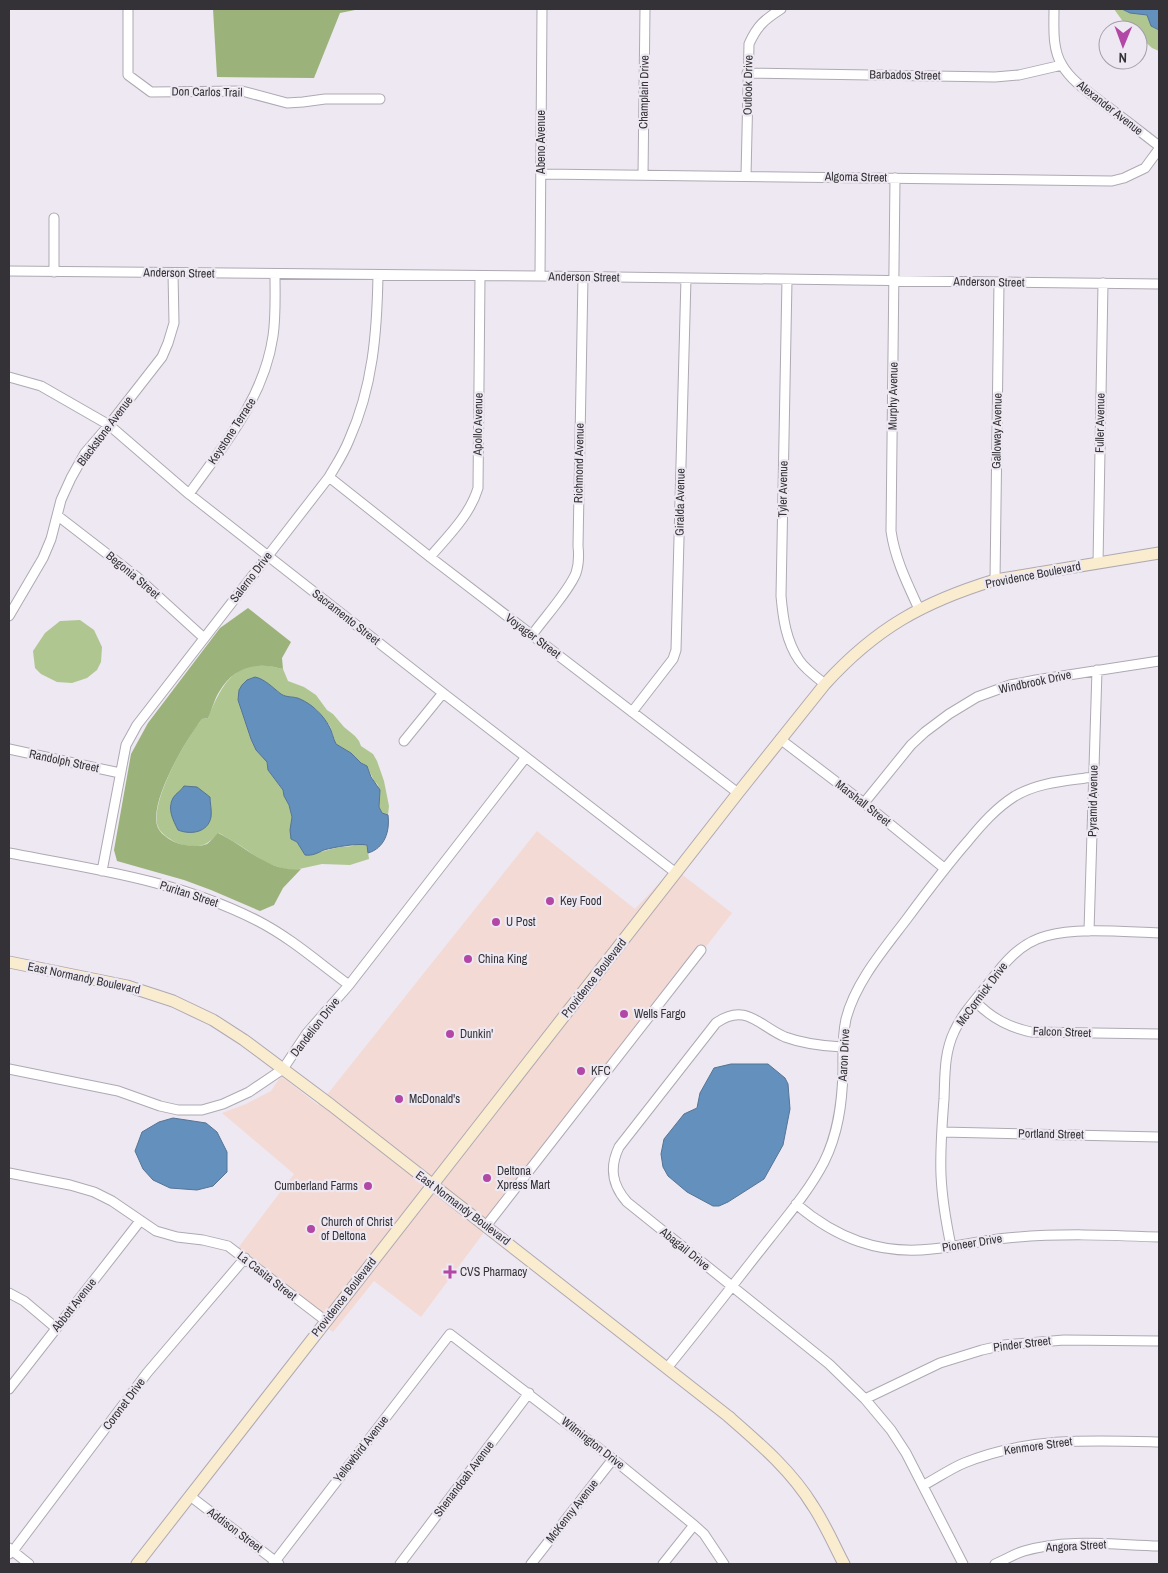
<svg xmlns="http://www.w3.org/2000/svg" width="1168" height="1573" font-family="'Archivo Narrow',sans-serif">
<rect width="100%" height="100%" fill="#ede8f2"/>
<path fill="#f4dad4" d="M537 831 635 909 669 873 432 1180 326 1096Z
M680 873 732 913 705 948 701 944 486 1220 438 1185Z
M281 1076 318 1105 321 1102 427 1186 325 1316 245 1252 238 1248 294 1174 222 1113 246 1104 271 1091Z
M433 1191 485 1231 421 1317 374 1281 333 1332 326 1327Z"/>
<path fill="#afc691" fill-rule="evenodd" d="M1114 9H1122L1130 13 1147 15 1151 26 1159 30V51L1152 48 1138 35V30H1129Z
M80 620 94 630 102 647 101 662 97 670 87 678 72 683 57 682 41 674 35 668 33 651 45 633 60 621Z
M270 666 283 669 288 681 304 687 316 695 327 710 333 714 344 727 355 736 359 741 361 746 373 754 377 761 384 781 389 806 388 815 382 813 379 807 380 797 378 785 374 781 367 766 361 763 351 753 336 744 330 726 316 709 298 698 288 697 282 695 269 684 238 700 251 739 267 762 268 770 283 790 284 796 289 805 292 817 291 839 297 842 305 855C317 854 328 849 340 847 344 846 348 847 352 846 358 844 361 843 367 845L369 859 350 865 322 864 290 871 264 862 241 846 219 833C215 836 211 841 207 843 200 848 184 846 177 843 171 840 163 835 159 829 146 807 187 737 202 719L208 718C216 699 225 676 246 667 252 665 263 666 270 666ZM182 790 210 796 211 814 170 805 173 799Z"/>
<path fill="#9bb37a" d="M213 9H360L340 13 314 78 217 77Z
M248 608 291 642 282 658 283 669C255 661 234 667 219 692 214 700 212 710 208 718L202 719C187 738 147 804 158 828 161 835 173 842 180 844 187 846 201 847 207 844 211 841 215 836 218 833 246 846 269 873 301 869L283 888 274 905 260 911 211 890 184 880 117 861 114 850 131 754 148 723 220 628Z"/>
<path fill="#6390bc" stroke="#557494" d="M1122 9H1159V30L1151 26 1147 15 1130 13Z
M255 677C265 679 273 688 281 694 287 698 294 696 300 699 312 704 323 715 329 726 332 731 333 738 336 744L351 753 361 763 367 766 371 777 380 790 379 807 382 813 388 815C390 831 385 848 368 853L367 845C358 843 334 847 324 850 317 853 313 856 305 855L297 842 291 839 290 830 292 817 289 805 284 796 283 790 268 770 267 762 256 750 251 739 238 700 239 690 242 685 247 680Z
M184 786 197 787 210 797C210 803 212 811 211 817 208 833 190 835 178 830 173 820 167 809 173 798 176 793 181 791 184 786Z
M731 1064H768L785 1078 788 1084 790 1109 783 1145 764 1179 728 1202 719 1206H713L687 1192 668 1176 663 1167 661 1154 664 1139 684 1114 697 1108 700 1093 714 1068Z
M173 1118 206 1123 217 1132 227 1152V1172L213 1186 197 1190 170 1188 153 1180 143 1169 135 1151 142 1132 159 1122Z"/>
<g fill="none" stroke-linecap="round" stroke-linejoin="round">
<g stroke="#aea9b2" stroke-width="11">
<path id="street" d="M128 9V75L151 92 242 91 287 103 303 102 325 99H380
M1054 9C1054 27 1052 49 1062 65 1072 82 1090 93 1104 104 1123 118 1141 132 1159 146
M747 73 995 77 1019 75 1062 65
M541 174 1112 181 1124 178 1145 168 1159 149
M643 175 645 9
M746 176 749 44C757 26 764 20 781 9
M895 178 891 531C895 559 907 583 919 609
M9 271 540 276 1159 284
M54 272V218
M540 276 542 9
M787 280 781 596C783 618 786 641 799 660 805 669 816 677 825 684
M9 377 41 386 109 425 189 494 443 693 676 873
M329 477 430 557 738 793
M189 494C224 445 264 398 273 336 276 316 275 295 275 274
M58 516 137 577 204 638
M430 557C448 536 470 515 478 488L480 276
M1098 563 1103 283
M995 580 999 282
M9 616 43 558 51 539 61 500 71 478 85 453 109 425 162 357 168 343 174 323 173 273
M532 635C544 618 569 591 576 573 579 564 579 555 578 546L583 277
M632 712 673 659 676 650 686 278
M780 739 864 803 944 868
M404 741 443 693
M9 749 120 773
M864 803 911 745 925 732 949 714 977 697 1010 685 1036 680 1159 661
M9 853C94 869 180 881 258 921 291 938 319 963 349 985
M102 871 126 745 137 725 329 477C336 465 344 453 349 440 373 387 377 332 378 275
M1089 931 1097 670
M975 1001C991 1018 1008 1027 1031 1032L1159 1034
M842 1047C822 1046 804 1044 785 1037 759 1026 746 1002 716 1023L619 1147C609 1168 612 1185 627 1202L829 1364 865 1399 891 1430 906 1453 963 1564
M9 1069 118 1091 160 1106 178 1110H202L223 1104 249 1092 283 1069 307 1033 349 985 526 757
M942 1132 1159 1137
M9 1173 70 1185 94 1192 112 1201 156 1231 177 1237 203 1240 228 1246 326 1321
M796 1204C836 1238 879 1255 932 1249 957 1247 982 1240 1007 1238 1058 1233 1109 1235 1159 1237
M486 1226 701 950
M951 1246C946 1222 942 1199 941 1175 940 1150 942 1124 944 1099 945 1076 944 1053 954 1032 962 1014 977 998 989 983 1004 963 1020 943 1046 936 1078 927 1125 932 1159 933
M9 1293 24 1301 56 1328
M667 1368C702 1325 736 1281 770 1238 789 1214 810 1189 824 1162 838 1134 842 1104 843 1072 843 1054 842 1037 846 1019 855 983 884 949 906 920 926 893 946 866 968 841 982 824 996 808 1015 796 1039 782 1066 781 1093 777
M9 1389 140 1221
M865 1399 940 1363 982 1350 1004 1345 1064 1340 1159 1341
M924 1485C937 1478 950 1469 964 1463 1028 1437 1091 1440 1159 1442
M190 1496 279 1564
M9 1548 29 1564
M9 1554 13 1551 147 1373 245 1258
M273 1564 450 1334 613 1459 694 1525 704 1534 724 1564
M400 1564 529 1393
M531 1564 613 1459
M663 1564 694 1525
M995 1564C1005 1560 1014 1554 1024 1551 1067 1538 1115 1545 1159 1546"/>
</g>
<g stroke="#aea9b2" stroke-width="13">
<path id="secondary" d="M9 962 127 986 173 1001 213 1020 244 1040 331 1105 728 1416C759 1443 791 1470 813 1506 825 1524 834 1545 844 1564
M137 1564 738 793 825 684C876 628 923 602 995 580L1159 553"/>
</g>
<use href="#street" stroke="#fff" stroke-width="9"/>
<use href="#secondary" stroke="#faeccf" stroke-width="11"/>
</g>
<g fill="#b347a6" stroke="#ede8f2" stroke-width="2">
<circle cx="550" cy="901" r="5"/>
<circle cx="496" cy="922" r="5"/>
<circle cx="468" cy="959" r="5"/>
<circle cx="624" cy="1014" r="5"/>
<circle cx="450" cy="1034" r="5"/>
<circle cx="581" cy="1071" r="5"/>
<circle cx="399" cy="1099" r="5"/>
<circle cx="487" cy="1178" r="5"/>
<circle cx="368" cy="1186" r="5"/>
<circle cx="311" cy="1229" r="5"/>
<path d="M447.5 1264.5h5v5h5v5h-5v5h-5v-5h-5v-5h5z"/>
</g>
<g text-anchor="middle" stroke-width="4.5" stroke-linejoin="round" paint-order="stroke">
<g font-size="12" fill="#343236" stroke="#ede8f2">
<text transform="translate(905 75) rotate(1)" y="4">Barbados Street</text>
<text transform="translate(748 85) rotate(-89)" y="4">Outlook Drive</text>
<text transform="translate(207 92) rotate(1)" y="4">Don Carlos Trail</text>
<text transform="translate(644 92) rotate(-89)" y="4">Champlain Drive</text>
<text transform="translate(1110 108) rotate(38)" y="4">Alexander Avenue</text>
<text transform="translate(541 142) rotate(-90)" y="4">Abeno Avenue</text>
<text transform="translate(856 177) rotate(1)" y="4">Algoma Street</text>
<text transform="translate(179 273) rotate(1)" y="4">Anderson Street</text>
<text transform="translate(584 277) rotate(1)" y="4">Anderson Street</text>
<text transform="translate(989 282) rotate(1)" y="4">Anderson Street</text>
<text transform="translate(893 396) rotate(-89)" y="4">Murphy Avenue</text>
<text transform="translate(1100 423) rotate(-89)" y="4">Fuller Avenue</text>
<text transform="translate(478 424) rotate(-89)" y="4">Apollo Avenue</text>
<text transform="translate(105 431) rotate(-53)" y="4">Blackstone Avenue</text>
<text transform="translate(232 431) rotate(-57)" y="4">Keystone Terrace</text>
<text transform="translate(997 431) rotate(-89)" y="4">Galloway Avenue</text>
<text transform="translate(579 463) rotate(-89)" y="4">Richmond Avenue</text>
<text transform="translate(783 489) rotate(-89)" y="4">Tyler Avenue</text>
<text transform="translate(680 502) rotate(-89)" y="4">Giralda Avenue</text>
<text transform="translate(133 575) rotate(40)" y="4">Begonia Street</text>
<text transform="translate(1033 575) rotate(-11)" y="4">Providence Boulevard</text>
<text transform="translate(251 577) rotate(-52)" y="4">Salerno Drive</text>
<text transform="translate(346 617) rotate(38)" y="4">Sacramento Street</text>
<text transform="translate(533 636) rotate(37)" y="4">Voyager Street</text>
<text transform="translate(1035 682) rotate(-12)" y="4">Windbrook Drive</text>
<text transform="translate(64 761) rotate(12)" y="4">Randolph Street</text>
<text transform="translate(1093 801) rotate(-89)" y="4">Pyramid Avenue</text>
<text transform="translate(863 803) rotate(38)" y="4">Marshall Street</text>
<text transform="translate(189 894) rotate(18)" y="4">Puritan Street</text>
<text transform="translate(84 978) rotate(12)" y="4">East Normandy Boulevard</text>
<text transform="translate(594 978) rotate(-52)" y="4">Providence Boulevard</text>
<text transform="translate(982 994) rotate(-53)" y="4">McCormick Drive</text>
<text transform="translate(315 1027) rotate(-52)" y="4">Dandelion Drive</text>
<text transform="translate(1062 1032) rotate(2)" y="4">Falcon Street</text>
<text transform="translate(844 1055) rotate(-87)" y="4">Aaron Drive</text>
<text transform="translate(1051 1134) rotate(1)" y="4">Portland Street</text>
<text transform="translate(463 1208) rotate(37)" y="4">East Normandy Boulevard</text>
<text transform="translate(972 1243) rotate(-9)" y="4">Pioneer Drive</text>
<text transform="translate(685 1249) rotate(39)" y="4">Abagail Drive</text>
<text transform="translate(267 1276) rotate(38)" y="4">La Casita Street</text>
<text transform="translate(344 1297) rotate(-52)" y="4">Providence Boulevard</text>
<text transform="translate(74 1305) rotate(-52)" y="4">Abbott Avenue</text>
<text transform="translate(1022 1344) rotate(-7)" y="4">Pinder Street</text>
<text transform="translate(124 1404) rotate(-53)" y="4">Coronet Drive</text>
<text transform="translate(593 1443) rotate(38)" y="4">Wilmington Drive</text>
<text transform="translate(1038 1446) rotate(-8)" y="4">Kenmore Street</text>
<text transform="translate(361 1449) rotate(-52)" y="4">Yellowbird Avenue</text>
<text transform="translate(464 1479) rotate(-53)" y="4">Shenandoah Avenue</text>
<text transform="translate(572 1511) rotate(-52)" y="4">McKenny Avenue</text>
<text transform="translate(235 1530) rotate(37)" y="4">Addison Street</text>
<text transform="translate(1076 1546) rotate(-3)" y="4">Angora Street</text>
</g>
<g font-size="12" fill="#343236" stroke="#ede8f2" text-anchor="start">
<text x="560" y="905">Key Food</text>
<text x="506" y="926">U Post</text>
<text x="478" y="963">China King</text>
<text x="634" y="1018">Wells Fargo</text>
<text x="460" y="1038">Dunkin'</text>
<text x="591" y="1075">KFC</text>
<text x="409" y="1103">McDonald's</text>
<text x="497" y="1175">Deltona<tspan x="497" dy="14">Xpress Mart</tspan></text>
<text x="358" y="1190" text-anchor="end">Cumberland Farms</text>
<text x="321" y="1226">Church of Christ<tspan x="321" dy="14">of Deltona</tspan></text>
<text x="460" y="1276">CVS Pharmacy</text>
</g>
</g>
<rect width="1168" height="1573" fill="none" stroke="#343236" stroke-width="20"/>
<g transform="translate(1123 45) rotate(181)"><circle r="24" fill="#ede8f2" stroke="#a39fa7"/>
<path d="M0-4L9 19L0 12L-9 19Z" fill="#b347a6"/>
<text y="-8" font-size="14" font-weight="bold" text-anchor="middle" fill="#343236">N</text>
</g>
</svg>
